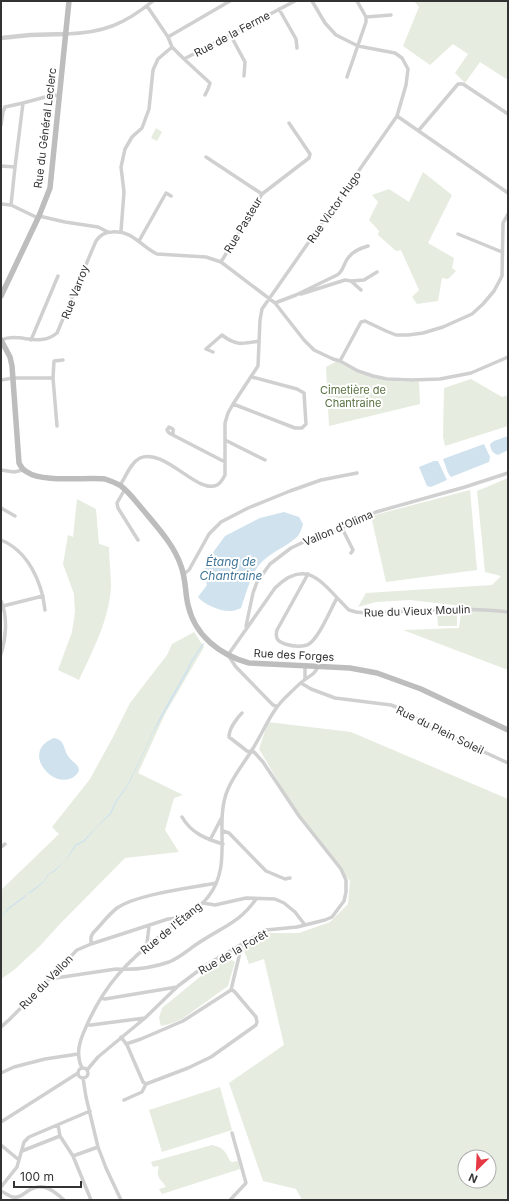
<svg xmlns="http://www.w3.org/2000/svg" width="509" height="1201" font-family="Inter,sans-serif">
<rect width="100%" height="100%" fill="#fff"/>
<path fill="#e6ecdf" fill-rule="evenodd" d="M414 1H508V80L480 62 465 83 455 73 468 54 453 44 430 65 403 46 419 7Z
M156 128 162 132 157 141 151 138Z
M423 172 452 195 428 243 454 258 452 268 456 271 448 279 442 278 438 301 417 304 412 297 419 290 401 250 396 251 378 235 379 231 369 220 378 202 372 195 389 189 409 202Z
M337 361 360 374 388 381 419 382 420 404 329 426 326 367Z
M471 379 502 397 508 395V426L445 446 443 437 444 388Z
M508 478V670L403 630 459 628 462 606 410 600 376 602 358 607 366 593 492 585 501 576 485 572 477 491Z
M470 490 477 570 386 582 371 516Z
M77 499 96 509 99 544 109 547C109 560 111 574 111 587 109 620 93 650 79 680L58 670 72 632 75 612 74 594 63 564 68 535 73 537Z
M457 611V626H438L437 612Z
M194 632 204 647 165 714 138 773 183 795 174 798 165 830 179 852 125 858 58 926 40 946 14 970 1 979V890L59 834 52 827 90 779 113 737 130 703 167 655 172 644Z
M268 722 351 732 508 799V1200H302L296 1189 263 1181 229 1083 284 1045 264 959 249 964 243 948 267 933H299L330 922 348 904 350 881 295 810 259 749ZM465 1157H489V1181H465Z
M230 959 235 962 228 986 182 1019 170 1024 161 1026 159 1018 162 1008 218 962Z
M220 1087 232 1130 162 1152 149 1110Z
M212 1145C223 1147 226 1152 230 1161L232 1162 238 1161 240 1169 162 1194 159 1189 166 1187C162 1179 155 1179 159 1167L158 1166 153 1167 151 1162Z"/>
<path fill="#cfe2ee" d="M508 436V450L498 455C493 453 491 451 490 444L494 441Z
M484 444 490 457 489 462 451 477 448 473 443 459Z
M434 461H438L447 480 431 487 427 486 419 467Z
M284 512 299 517 303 524C302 528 300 534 297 537 285 548 270 552 259 565 250 577 246 594 241 608 238 609 234 611 231 611 222 612 204 605 198 597L207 585 204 570 214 551 225 536 260 518Z
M203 643 204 644 192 662 188 671 152 735 129 784 116 803 111 814 97 827 85 841 76 846 66 860 54 872 49 874 44 882 32 892 27 894 24 898 9 909 1 917 7 909 44 881 48 874 52 872 65 861 75 845 84 840 110 813 115 802 128 784 161 715 186 671 191 661Z
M54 738C65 740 63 748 68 756 71 762 85 767 76 775 56 794 18 752 54 738Z"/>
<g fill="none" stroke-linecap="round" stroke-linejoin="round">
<path stroke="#d0d0d0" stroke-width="3.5" d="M147 6 168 37 172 47 184 59 295 1
M279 9 296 39 297 48
M366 17 391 15
M66 34C103 33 125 24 153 1
M231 36 245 62 244 76
M168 37 230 1
M184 59 210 83 208 89 205 95
M347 77 366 22V17L357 1
M23 103 49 96 60 95
M397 116 508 193
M1 125 3 112 5 107 23 103 15 167
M419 130 458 84H463L508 114
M206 157 262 194
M1 166 15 167 11 205
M1 204 11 205 38 218
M39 216 65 222 98 227 108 232
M121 231 124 192 121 167 125 149 132 137 142 128 149 109 153 70 158 59 172 47
M458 234 502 252
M139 241 166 193 171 196
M221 262 262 194 309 158 310 154 289 123
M351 281 364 280 377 272
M301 294 345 280 351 281 361 290
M275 303 296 295 337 275C344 271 343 264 348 258 352 252 361 248 368 246
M1 340C20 332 39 348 57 333L96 241C100 235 105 232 112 232 133 230 140 246 157 254L206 257 221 262 275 303 304 340 314 350 333 359 340 361 358 371 373 376 387 379 412 380 440 379 471 373 508 357
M31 340 58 276
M213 352 206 349 222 335C236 346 243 344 259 341
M340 361 361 322 365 321 386 331 396 335H408L423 333 443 327 472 314 483 304 494 291 502 276 503 223 508 214
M1 380 13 378H53
M233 404 295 428H302L306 424 304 393 297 389 252 377
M57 426 53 378 54 361 63 360
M173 435V429L169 427 167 430 169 433 225 462
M225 440 265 460
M1 470 14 472 23 470
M120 485C126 477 130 463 140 458 164 447 198 495 217 485 221 483 223 479 225 475V423L228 413 233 404 258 366 260 320 262 309 397 116 406 85 408 69 402 58 395 53 358 46 336 35 325 23 312 1
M125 489 117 503 118 508 138 540
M1 508 15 516
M342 528 353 550 351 553
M1 540C28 551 42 582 45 610
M184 574 189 570 209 534 221 522 248 508 290 491 321 480 357 473
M308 574 277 630C275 638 277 641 285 644 291 646 300 647 307 645 318 641 331 608 337 598
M1 601C8 617 6 638 1 654
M3 606 43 596
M246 626 253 593 257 582 270 564 291 548 310 539 333 532 376 512 465 487 508 473
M305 679V666
M301 683 311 689 335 698 391 705 404 710 426 725 508 763
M276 706 273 705 236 667 228 655 275 588C308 555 324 586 349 610L356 612 366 613C413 611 461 606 508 612
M182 817C191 833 206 839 223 844
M223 831 229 833 266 871 285 879 290 878
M210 840 222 817
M1 847 5 844
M203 903 215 905 246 898 275 899 284 903 295 912 305 925
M91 944 168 919 177 918 179 921
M148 945 147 943 149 926
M49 979 116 969C133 970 152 968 169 962 179 958 188 950 197 944 220 928 240 923 256 899
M231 990 242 944
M101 998 105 999 177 987
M87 1025H91L145 1018
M1 1027 10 1019 77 950 91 944V937L93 933C101 925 108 915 117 908 137 894 191 888 216 883
M121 1037 127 1045 143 1082 146 1084 188 1068 211 1057 256 1025 257 1022 256 1017 234 991 231 990 183 1021 141 1039 126 1044
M78 1073a5 5 0 1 1 10 0a5 5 0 1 1-10 0Z
M82 1068C75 1054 80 1040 86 1027 104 985 128 960 164 933 178 922 197 911 208 897 234 865 213 823 228 789 234 775 244 763 252 750 264 731 271 710 288 695 293 690 298 685 303 681 309 676 315 675 318 666
M87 1070 98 1057 145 1018 178 986 206 965 266 930 297 927 325 920 332 917 344 901 346 892V880L341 869 299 816 263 762 254 752 247 751 229 737C229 729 236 719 242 713
M1 1073 14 1067 45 1059 78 1054
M83 1078 86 1097 98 1147 106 1168 121 1200
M124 1100 142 1092 146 1084
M1 1122 78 1073
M58 1125 60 1136 73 1156 91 1200
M1 1145 19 1160
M22 1151 60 1136
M73 1156 98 1147
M1 1187 17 1167 24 1142 29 1137 90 1111
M1 1191C5 1193 9 1196 13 1197 17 1198 21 1196 25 1193 41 1181 51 1188 64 1200
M230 1200 246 1183 232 1133"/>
<path stroke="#d0d0d0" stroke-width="4.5" d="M1 38 30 35 66 34"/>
<path stroke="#bdbdbd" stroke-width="5.5" d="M1 296 39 216 50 188 69 1
M1 340 10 357 12 366 19 463C21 467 23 470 27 472 43 483 84 477 105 479 111 481 116 483 121 486 130 493 137 503 144 511 158 528 174 545 181 566 186 579 185 593 188 605 195 636 220 655 249 663L350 668 377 673 421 689 508 730"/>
</g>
<g text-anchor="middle" stroke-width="4" stroke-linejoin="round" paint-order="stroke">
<g font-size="11" fill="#333" stroke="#fff">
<text transform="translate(232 34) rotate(-28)" y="4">Rue de la Ferme</text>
<text transform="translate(45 128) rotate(-83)" y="4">Rue du Général Leclerc</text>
<text transform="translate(334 207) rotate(-55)" y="4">Rue Victor Hugo</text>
<text transform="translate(243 225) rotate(-59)" y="4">Rue Pasteur</text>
<text transform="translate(75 292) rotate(-69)" y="4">Rue Varroy</text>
<text transform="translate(338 528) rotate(-23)" y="4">Vallon d'Olima</text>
<text transform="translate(417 611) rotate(-2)" y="4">Rue du Vieux Moulin</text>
<text transform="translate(294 655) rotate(3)" y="4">Rue des Forges</text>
<text transform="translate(440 730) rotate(26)" y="4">Rue du Plein Soleil</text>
<text transform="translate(171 928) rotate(-39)" y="4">Rue de l'Étang</text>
<text transform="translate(233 952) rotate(-30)" y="4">Rue de la Forêt</text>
<text transform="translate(46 982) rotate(-46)" y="4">Rue du Vallon</text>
</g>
<g font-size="11" fill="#56703f" stroke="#fff">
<text x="353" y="394">Cimetière de<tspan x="353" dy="13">Chantraine</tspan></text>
</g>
<g font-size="12" font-style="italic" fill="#3f7597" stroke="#fff">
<text x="231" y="566">Étang de<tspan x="231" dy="14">Chantraine</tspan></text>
</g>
</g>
<rect width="509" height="1201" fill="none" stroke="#333333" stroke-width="4"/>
<g transform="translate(477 1169) rotate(204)"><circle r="19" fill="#ffffff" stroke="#adadad"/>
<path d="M0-3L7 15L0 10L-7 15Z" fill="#e63946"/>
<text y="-6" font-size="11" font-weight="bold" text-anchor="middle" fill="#333333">N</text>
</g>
<path d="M14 1181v6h67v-6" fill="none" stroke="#333333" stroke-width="2"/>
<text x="20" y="1181" font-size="12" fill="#333333" stroke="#ffffff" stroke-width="3" paint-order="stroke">100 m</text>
</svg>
